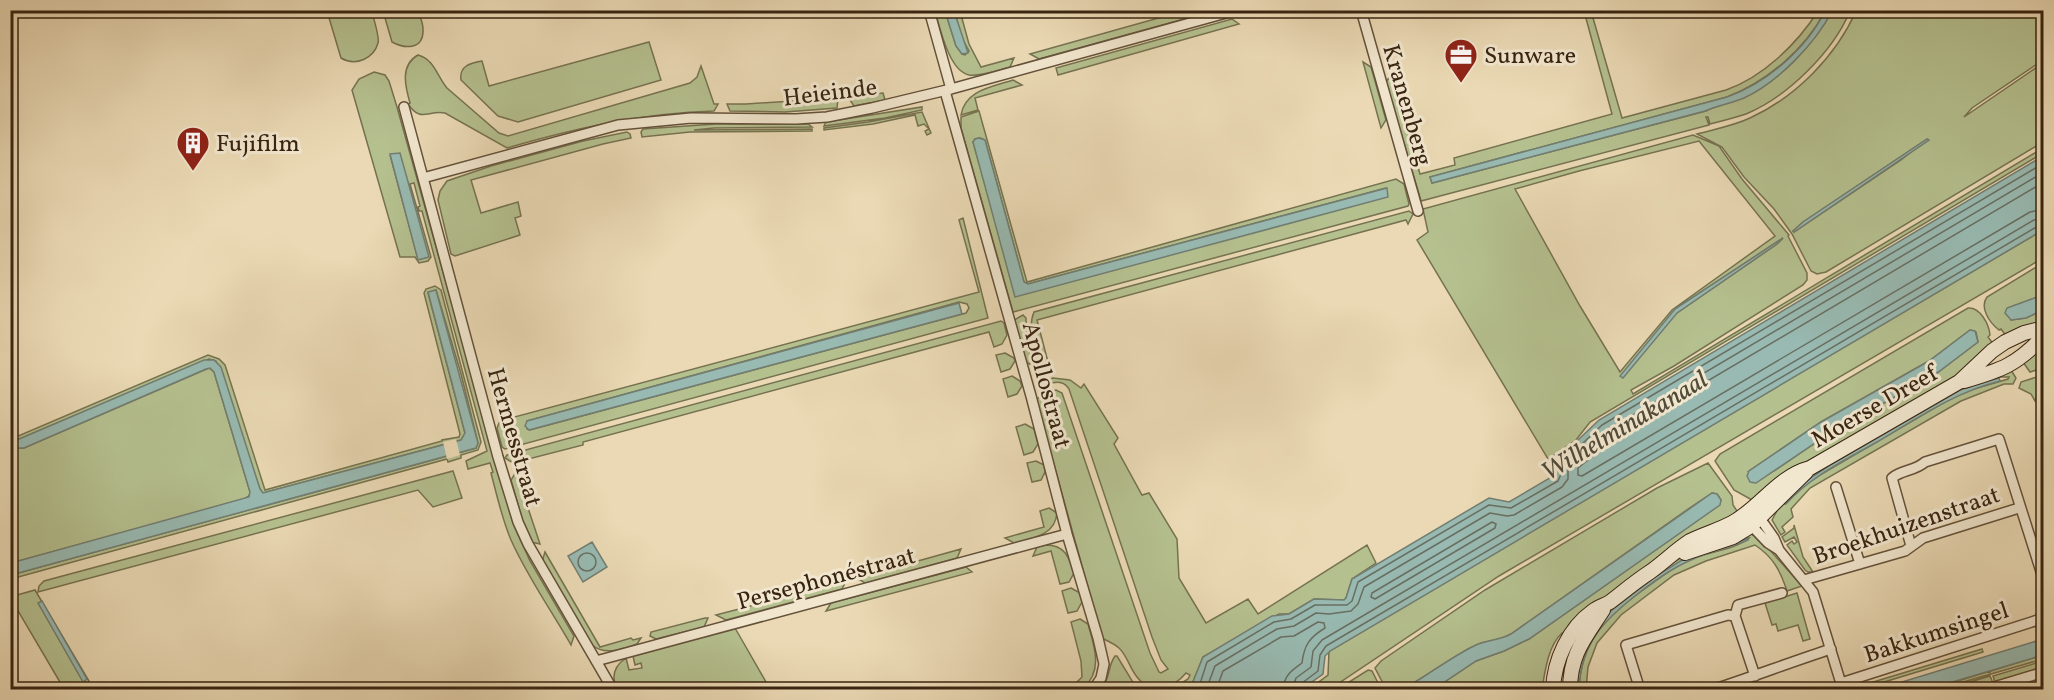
<svg xmlns="http://www.w3.org/2000/svg" width="2054" height="700" font-family="Vollkorn,serif">
<rect width="100%" height="100%" fill="#ead9b4"/>
<filter id="stains"><feTurbulence type="fractalNoise" baseFrequency=".00333" numOctaves="4"/><feColorMatrix values="0 0 0 0 .2 0 0 0 0 .09 0 0 0 0 .02 0 0 0 .5 -.17"/></filter>
<radialGradient id="worn" r=".72"><stop offset=".6" stop-color="#630" stop-opacity="0"/><stop offset="1" stop-color="#630" stop-opacity=".3"/></radialGradient>
<path fill="#b5c08f" stroke="#767250" stroke-width="1.5" fill-rule="evenodd" d="M1187 10 1213 11 1039 59 1030 54Z
M327 11H372C373 18 380 37 378 43 374 58 356 67 341 58Z
M383 11H418C420 16 423 23 423 29 424 50 405 49 392 42Z
M935 11H945L956 46 962 54 965 55 969 51 962 38 954 11H960L969 44 981 67 1014 58 1010 67C998 70 981 77 969 75 949 71 940 28 935 11Z
M1584 11H1591L1622 118 1726 90C1763 77 1797 44 1818 11H1825C1805 49 1768 81 1727 97L1430 177 1432 183 1706 111C1717 105 1732 103 1744 97 1778 82 1815 43 1832 11H1850C1833 52 1787 97 1746 114 1734 118 1722 121 1710 124L1708 117H1706L1709 125 1421 201 1386 82 1391 75 1420 174 1455 165 1454 158 1612 114Z
M1856 11H2043V60L1972 108 1964 117 2043 63V142L1826 272 1817 274 1811 271 1792 234 1774 209 1744 177 1722 147 1697 134C1715 129 1733 126 1750 118 1796 97 1836 56 1856 11ZM1927 139 1901 160 1794 232 1793 231 1803 222Z
M1232 19 1239 24 1058 75 1056 68Z
M649 42 661 80 518 122 498 116 461 80C459 66 470 63 482 61L489 86Z
M418 55C434 59 437 76 447 88L499 133 508 136 690 83 697 77 701 66 714 104H718L714 111C643 113 576 128 507 148L445 113C427 110 421 123 408 104L410 103C405 86 400 65 418 55Z
M1363 62 1371 67 1386 120 1381 128Z
M374 72 385 75 389 81 397 107 513 523 530 561 574 636 571 645C551 610 527 576 511 540 502 519 497 496 491 473L493 472 490 463 468 469 466 461 487 451 422 211H419L418 207 420 206 414 183 410 184 431 257 428 261 419 263 415 257H400L352 90 359 79ZM390 155 408 182 428 257 418 259Z
M1013 80 1022 85 975 98 978 110 961 115C965 90 992 87 1013 80Z
M883 93 885 100 854 106 848 97Z
M838 98 837 108 785 112 730 111 727 104H746Z
M922 107V110L885 118 824 126 826 122Z
M979 111 1027 282 1396 179 1404 184 1409 204 1408 206 1013 312 961 128V117ZM980 138 985 140 1024 282 1028 284 1386 188 1016 295 973 142 975 139Z
M922 112 931 133 927 135 925 131 929 129 924 124 918 126 915 115 873 124 824 130V128L868 122Z
M716 124H808L812 127 714 128 694 130 812 129V131L690 132 642 137 641 132 643 129Z
M627 132 630 134 631 138 603 144 471 180 481 213 518 202 521 216 515 218 520 235 455 256 451 254 438 200 440 191 447 181 491 166 583 141Z
M1693 135 1719 146 1742 179 1789 235 1788 236 1807 273V280L1803 285 1674 366 1631 390 1633 394 2043 148V153L1590 422 1576 440 1548 459 1417 240 1428 232 1423 209ZM1699 141 1775 236 1672 310 1620 372 1580 306 1515 189 1579 171ZM1783 238 1777 244 1677 313 1675 309Z
M1409 211 1413 214 1408 224 1406 220 1037 320 1048 362 1039 364C1035 348 1027 328 1034 312Z
M963 218 988 318 505 449 502 447 497 428 500 421 979 292 959 220ZM959 302 967 304 969 308 966 313 530 430 527 429V421Z
M2043 230V258L1499 576 1330 689 1308 690 1328 675 1329 651Z
M2043 263V295L2008 308 2011 320 2026 318 2043 310V325L2007 337 2001 329 1999 330C1990 323 1979 308 1987 297Z
M435 286 441 290 481 442 478 450 461 455V458L448 462 447 459 11 579V575L476 448 478 443 461 374 436 290 428 293 465 433 461 440 263 493 260 489 216 361 209 359 17 440 11 439 10 429 12 435 16 437 208 355 219 359 225 365 265 490 442 441V440L459 437 460 434 424 293 426 289Z
M1968 308C1980 307 1989 324 1990 335L1988 337 1994 345 1966 373 1760 492 1752 500 1734 490 1715 461 1720 454ZM1970 330 1976 332 1978 342 1938 372 1827 435 1774 471H1749L1821 422 1929 361Z
M1023 315 1026 318V338L1033 366 1026 362 1014 320Z
M1001 321 1004 323 1007 335 1002 344 994 347 989 332 583 442V445L513 463 505 458 507 455Z
M2043 340V368L2030 372 2023 362Z
M1005 353 1014 358 1015 361 1010 369 1001 372 996 355Z
M209 368 214 372 250 492 249 496 241 501 11 563V448H24Z
M2011 370 2016 378 2013 384H2004L1961 401 1810 488 1791 509 1793 517 1782 527 1785 532 1781 535 1772 520 1778 509 1776 507 1809 475 1965 385ZM2001 377H2009L2008 379 1960 393 1820 475 1803 486 1784 504 1799 486 1813 475 1960 390Z
M2043 375V391L2037 394 2035 401 2031 394 2019 388 2021 382Z
M1012 376 1020 381 1022 386 1017 394 1008 397 1003 379Z
M1053 378 1070 380 1081 388 1084 384 1118 438 1114 444 1142 495 1149 493 1177 539 1179 578 1206 623 1248 599 1258 614 1367 545 1376 563 1352 579 1346 598 1344 600 1314 599 1289 614H1279L1203 657 1190 689H1172L1188 679 1190 675 1186 673C1173 689 1150 695 1137 677 1130 669 1127 655 1119 648 1115 644 1107 641 1102 638L1036 400 1043 394 1056 390 1062 393 1150 653 1159 672 1161 673 1168 669 1161 660 1152 637 1069 389C1062 378 1054 384 1044 383L1043 381Z
M1025 424 1034 429 1038 444 1033 452 1024 455 1016 427Z
M1036 461 1044 465 1045 472 1041 480 1032 482 1027 463Z
M1708 463 1732 496 1733 505 1739 514 1664 553 1588 611 1549 689H1545L1553 655 1563 634 1562 633C1548 646 1545 671 1542 689H1434L1476 661 1504 651 1529 639 1719 505 1721 500 1717 494 1712 493 1688 509 1511 634 1504 638 1481 643 1468 649 1404 689H1386L1375 668 1381 661 1485 590 1657 488Z
M453 471 462 498 433 507 418 490 38 592 39 586 44 581Z
M516 472 540 544 531 542 523 522 511 480Z
M1049 508 1057 513C1055 536 1032 538 1014 543L1005 538 1044 527 1040 511Z
M1794 525 1803 557 1813 572H1808L1805 570 1787 545 1792 541 1794 544 1797 542 1794 537 1785 542 1782 537 1794 528Z
M1744 534H1751L1759 538 1802 586 1787 591C1780 570 1773 557 1755 545L1706 561 1674 575 1621 615 1597 643 1588 667 1586 689H1579C1581 640 1606 617 1643 590 1659 578 1675 566 1694 558 1711 551 1735 550 1749 538 1739 539 1728 545 1718 548 1684 558 1665 569 1637 591 1601 618 1577 642 1577 689L1574 690C1575 639 1603 613 1641 585 1654 575 1668 564 1683 557 1703 547 1724 543 1744 534Z
M1046 545C1065 545 1069 557 1074 573L1069 582 1060 584 1051 551 1033 556 1037 547Z
M961 549 957 558 865 583 857 578Z
M545 552 600 647 631 638 633 640 641 638 637 644C622 649 605 656 592 645L542 562Z
M966 567 972 572 826 611 831 603Z
M846 581 842 589 726 620 716 615Z
M1071 588 1080 593 1082 602 1077 611 1068 613 1062 591Z
M35 590 89 681 79 689H64L11 599 10 597Z
M1797 593 1810 639 1803 641 1798 625 1778 631 1776 624 1772 625 1765 603Z
M705 618H708L704 627 656 639 650 636 651 632Z
M1080 619 1088 624C1095 648 1103 670 1083 689H1070L1082 677 1081 661 1071 622Z
M735 628 770 689 617 690C611 677 614 666 626 658L629 670 642 668 641 663 635 665 633 656Z
M1982 649 1983 652 1861 689 1860 686Z
M2043 655V659L1939 689 1929 690 1990 671V672L1991 671Z
M1115 656H1117L1134 684 1128 689H1101C1111 678 1107 667 1115 656Z
M2043 661V667L1995 682 1993 676Z
M1368 670 1372 671 1381 689H1338Z
M1990 676 1993 683 1970 689H1946Z"/>
<path fill="#98bab2" stroke="#727e72" stroke-width="1.5" d="M945 11H954L968 53 962 54 956 46Z
M1825 11H1832C1815 44 1778 82 1744 98 1732 103 1716 106 1705 111L1432 183 1430 177 1727 97C1767 83 1807 48 1825 11Z
M979 138 985 140 1024 282 1028 284 1387 188 1388 197 1015 297 973 142 975 139Z
M1927 139 1929 140 1794 232 1793 231 1803 222Z
M400 153 429 257 418 260 390 154Z
M2043 156V230L1330 651 1325 656 1323 674 1302 689H1190L1203 657 1272 616 1289 614 1314 599 1344 600 1346 598 1352 579 1489 498 1509 502 1555 475 1549 460 1577 441 1599 420Z
M1783 238 1777 244 1677 313 1623 378 1620 376 1675 309Z
M436 290 478 443 476 448 11 575V563L249 497 250 492 214 372 210 368 206 369 24 448H11V439L17 440 204 360H214L221 367 260 489 263 493 461 440 465 433 428 292Z
M2043 295V310L2026 318 2011 320 2005 313 2007 308Z
M959 303 962 314 529 430 525 426 527 421Z
M1970 330 1975 331 1978 342 1937 373 1827 435 1756 483 1750 482 1747 476 1749 471 1821 422 1929 361Z
M1999 378 2000 381C1955 392 1916 419 1877 442 1845 460 1811 476 1786 504H1784L1799 486 1832 464 1960 390Z
M1712 493 1717 494 1721 500 1720 505 1529 639 1504 651 1476 661 1434 689H1404C1428 675 1451 657 1476 645 1487 640 1500 640 1511 634Z
M1749 538 1748 540C1729 548 1709 551 1691 560 1672 568 1656 580 1640 592 1605 619 1581 642 1579 689L1577 690C1577 661 1591 630 1612 610L1658 575 1682 560Z
M592 542 607 567 583 582 568 556Z
M42 601 87 679 83 682 38 603Z
M2043 639V655L1929 689H1879Z"/>
<path fill="#ead9b4" d="M456 439 460 455 447 459 443 442Z"/>
<g fill="none" stroke-linecap="round" stroke-linejoin="round">
<path stroke="#686f62" stroke-width="1.5" d="M2044 182 1611 438 1598 452 1578 468V475L1582 476 2030 212 2044 209
M1492 522 1496 524 1495 528 1375 599 1371 597 1372 593Z
M578 562a9 9 0 1 1 18 0a9 9 0 1 1-18 0Z
M1198 690 1207 662 1274 622 1291 619 1315 605H1347L1352 601 1358 582 1489 505 1511 508 1558 481 1561 474 1558 462 1581 445 1602 425 2044 163
M1206 690 1215 666 1277 629 1294 626 1316 613 1329 614 1351 611 1358 604 1364 587 1490 513 1507 516 1514 515 1562 487 1568 479V464L1586 451 1606 431 2044 172
M1216 690 1223 671 1281 637 1294 636 1318 622 1324 623 1325 628C1310 637 1304 645 1302 663 1292 670 1284 675 1283 690
M1292 690 1296 678 1311 667 1313 651 1322 640 2034 220 2044 218
M1300 690 1302 683 1318 671 1320 655 1326 646 2038 226H2044"/>
<g stroke="#64513a" stroke-width="12">
<path id="street" d="M929 10 951 89
M1361 10 1418 211
M945 91 1031 396 1067 534 1098 638 1104 664 1101 678 1093 690
M404 107 498 457 518 522 528 544 613 690
M423 178 618 125 691 118 796 119 827 117 872 108 951 89 1237 10
M1836 487 1860 564
M1757 514 1774 538 1779 550
M1748 522 1768 543 1779 550 1813 592 1843 690
M1911 546 1892 478C1901 470 1915 471 1925 462L1999 439 2044 581
M1804 580 1905 551 1923 538 2019 508
M596 661 1067 534
M1755 676 1735 616 1738 605 1782 593
M1841 683 2044 618
M1640 690 1626 645 1728 615 1735 616
M1712 690C1752 677 1791 662 1831 649
M1984 690 2044 672"/>
</g>
<g stroke="#382411" stroke-width="16">
<path id="secondary" d="M1964 381C2002 370 2016 365 2044 336
M1685 553 1733 537 1751 526 1806 472
M1553 690C1554 660 1569 628 1593 611 1598 607 1605 605 1610 602 1623 592 1636 581 1650 572 1664 562 1676 550 1690 541 1704 534 1719 530 1732 523 1761 507 1777 477 1810 468L1959 382 1992 351 2005 342 2024 333 2044 328
M1570 690C1570 654 1585 638 1603 610"/>
</g>
<use href="#street" stroke="#f1e6ce" stroke-width="9"/>
<use href="#secondary" stroke="#f1e6ce" stroke-width="14"/>
</g>
<defs>
<g id="office-pin" transform="scale(1.725)"><path d="M0 17L-7.5 6A9.5 9.5 0 1 1 7.5 6Z" fill="#8f2418" stroke="#f1e6ce"/><path d="M-6-3h4V-5.5h4V-3h4V5H-6ZM-1-4.5V-3h2v-1.5ZM-6 0V1H6V0Z" fill="#fff"/></g>
<g id="building-pin" transform="scale(1.725)"><path d="M0 17L-7.5 6A9.5 9.5 0 1 1 7.5 6Z" fill="#8f2418" stroke="#f1e6ce"/><path d="M-4-6H4V6H1V3H-1V6H-4ZM-2.5-4.3h1.7v1.8h-1.7ZM.8-4.3h1.7v1.8H.8ZM-2.5-1h1.7V.8h-1.7ZM.8-1h1.7V.8H.8Z" fill="#fff"/></g>
</defs>
<g fill-rule="evenodd">
<use href="#office-pin" x="1461" y="55"/>
<use href="#building-pin" x="193" y="143"/>
</g>
<g text-anchor="middle" stroke-width="6" stroke-linejoin="round" paint-order="stroke">
<g font-size="24" fill="#382411" stroke="#f1e6ce" text-anchor="start">
<text x="1484" y="63">Sunware</text>
<text x="216" y="151">Fujifilm</text>
</g>
<g font-size="24" fill="#382411" stroke="#f1e6ce">
<text transform="translate(830 92) rotate(-7)" y="8">Heieinde</text>
<text transform="translate(1408 105) rotate(74)" y="8">Kranenberg</text>
<text transform="translate(1047 385) rotate(75)" y="8">Apollostraat</text>
<text transform="translate(1874 406) rotate(-30)" y="8">Moerse Dreef</text>
<text transform="translate(515 437) rotate(74)" y="8">Hermesstraat</text>
<text transform="translate(1906 525) rotate(-19)" y="8">Broekhuizenstraat</text>
<text transform="translate(826 578) rotate(-15)" y="8">Persephonéstraat</text>
<text transform="translate(1936 632) rotate(-18)" y="8">Bakkumsingel</text>
</g>
<g font-size="26" font-style="italic" fill="#504a39" stroke="#f1e6ce">
<text transform="translate(1624 425) rotate(-31)" y="9">Wilhelminakanaal</text>
</g>
</g>
<rect width="2054" height="700" fill="none" stroke="#ead9b4" stroke-width="36"/>
<rect x="12" y="12" width="2030" height="676" fill="none" stroke="#382411" stroke-width="3"/>
<rect x="18" y="18" width="2018" height="664" fill="none" stroke="#382411" stroke-width="1.5"/>
<rect width="100%" height="100%" filter="url(#stains)"/>
<rect width="100%" height="100%" fill="url(#worn)"/>
</svg>
